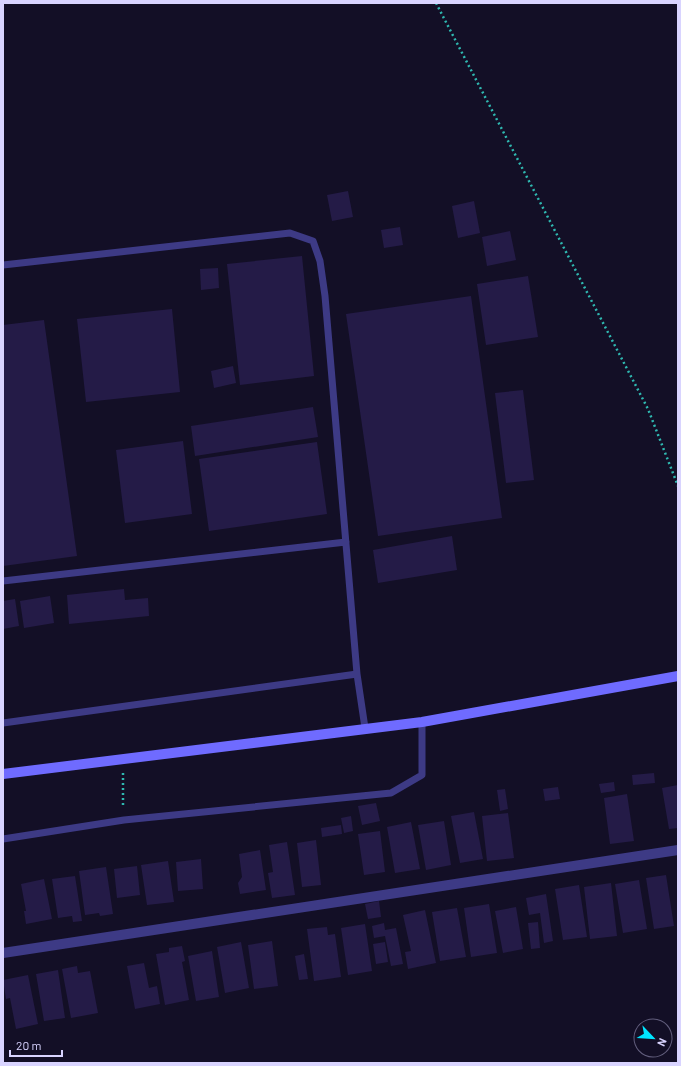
<svg xmlns="http://www.w3.org/2000/svg" width="681" height="1066" font-family="Barlow,sans-serif">
<rect width="100%" height="100%" fill="#130f26"/>
<path fill="#241b47" d="M348 191 353 217 332 221 327 195Z
M474 201 480 233 458 238 452 206Z
M400 227 403 245 384 248 381 230Z
M510 231 516 260 487 266 482 237Z
M302 256 314 376 240 385 227 264Z
M218 268 219 288 201 290 200 269Z
M528 276 538 337 486 345 477 284Z
M471 296 502 518 378 536 346 314Z
M172 309 180 392 86 402 77 319Z
M44 320 77 556 3 566V325Z
M233 366 236 383 214 388 211 371Z
M523 390 534 480 506 483 495 393Z
M313 407 318 437 195 456 191 426Z
M183 441 192 514 125 523 116 450Z
M317 442 327 514 209 531 199 459Z
M452 536 457 570 378 583 373 550Z
M124 589 125 600 148 598 149 616 69 624 67 595Z
M50 596 54 623 24 628 20 601Z
M15 599 19 626 3 629V601Z
M654 773 655 783 633 785 632 775Z
M614 782 615 791 601 793 599 784Z
M678 785V828L669 829 662 788Z
M558 787 560 799 545 801 543 789Z
M505 789 508 809 500 811 497 790Z
M627 794 634 841 610 844 604 798Z
M376 803 380 821 362 825 358 806Z
M474 812 483 859 460 863 451 816Z
M508 813 514 858 487 861 482 816Z
M351 816 353 831 344 833 341 818Z
M444 821 451 865 426 870 418 825Z
M411 822 420 869 395 873 387 827Z
M341 825 342 834 322 837 321 828Z
M380 831 385 872 364 875 358 834Z
M316 840 321 885 302 887 297 843Z
M287 842 295 895 272 898 268 873 273 872 269 845Z
M260 850 266 890 240 894 238 883 242 877 239 854Z
M201 859 203 889 178 891 176 862Z
M168 861 174 902 147 905 141 865Z
M137 866 140 895 117 898 114 869Z
M106 867 113 914 100 916 99 913 85 915 79 871Z
M666 875 674 926 654 929 646 878Z
M75 876 82 921 73 922 72 916 58 918 52 879Z
M44 879 52 919 26 924 24 911H26L21 884Z
M639 880 647 929 623 933 615 884Z
M611 883 617 936 590 939 584 887Z
M579 885 587 937 563 940 555 889Z
M546 894 553 941 544 943 540 913 529 915 526 898Z
M379 901 381 917 368 919 365 904Z
M489 904 497 953 471 957 464 908Z
M516 907 523 949 503 953 495 911Z
M457 908 466 957 440 961 432 912Z
M425 910 436 963 408 969 405 952 411 951 403 915Z
M538 922 540 948 531 949 528 923Z
M384 923 385 930 396 928 403 964 391 966 385 936 374 938 372 926Z
M365 924 372 971 348 975 341 928Z
M327 927 328 935 335 934 341 977 314 981 307 929Z
M272 941 278 986 254 989 248 945Z
M241 942 249 988 225 993 217 947Z
M385 942 388 962 376 964 373 944Z
M182 946 185 961 182 962 189 1000 165 1005 156 954 169 952V948Z
M212 951 219 997 196 1001 188 956Z
M304 954 308 979 299 980 295 956Z
M144 963 149 988 157 986 160 1004 135 1009 127 966Z
M77 966 78 973 90 971 98 1013 71 1018 62 969Z
M58 970 65 1018 44 1021 36 974Z
M28 975 38 1024 16 1029 10 998 6 999 3 980Z"/>
<g fill="none" stroke-linecap="round" stroke-linejoin="round">
<path stroke="#2fb8b0" stroke-width="2.5" stroke-dasharray="2 3" stroke-linecap="butt" d="M436 3 648 409 678 486
M123 773V808"/>
<path stroke="#3d3a85" stroke-width="7" d="M3 265 290 233 313 241 320 261 325 296 357 674 365 728
M3 581 346 542
M3 723 357 674
M3 839 124 820 391 793 422 775V722"/>
<path stroke="#3d3a85" stroke-width="10" d="M3 953 678 850"/>
<path stroke="#6f6bff" stroke-width="10" d="M3 774 422 722 678 676"/>
</g>
<rect width="681" height="1066" fill="none" stroke="#d9d4ff" stroke-width="8"/>
<g transform="translate(653 1038) rotate(115)"><circle r="19" fill="#130f26" stroke="#625e7d"/>
<path d="M0-3L7 15L0 10L-7 15Z" fill="#00e5ff"/>
<text y="-6" font-size="11" font-weight="bold" text-anchor="middle" fill="#d9d4ff">N</text>
</g>
<path d="M10 1050v6h52v-6" fill="none" stroke="#d9d4ff" stroke-width="2"/>
<text x="16" y="1050" font-size="12" fill="#d9d4ff" stroke="#130f26" stroke-width="3" paint-order="stroke">20 m</text>
</svg>
